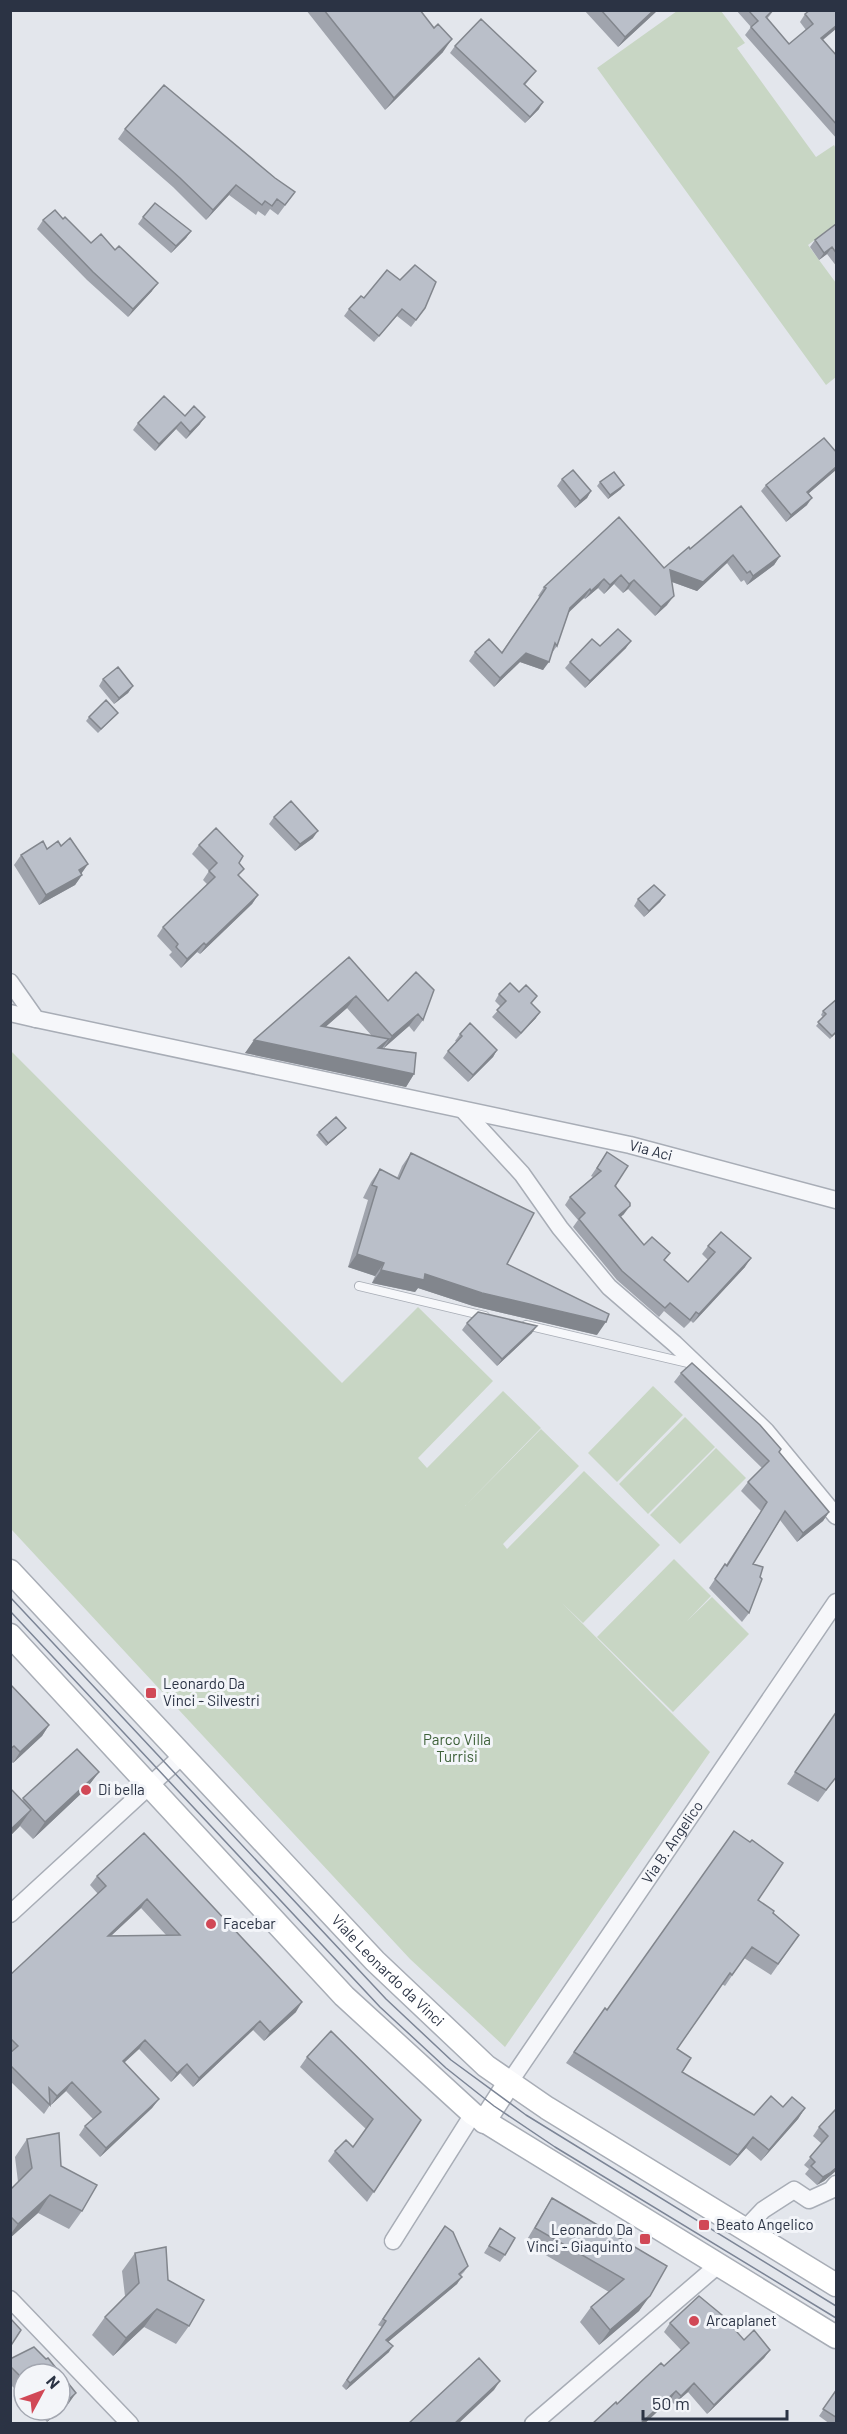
<svg xmlns="http://www.w3.org/2000/svg" width="847" height="2434" font-family="Barlow,sans-serif">
<rect width="100%" height="100%" fill="#e3e6ec"/>
<path fill="#c8d6c4" d="M677 11H721L745 43 737 48 816 157 834 145 836 149V224L808 245 836 283V377L826 385 597 68Z
M11 1051 342 1383 418 1307 493 1381 418 1458 427 1468 503 1391 541 1428 465 1506 541 1429 579 1466 503 1544 507 1549 584 1471 660 1545 583 1623 562 1603 710 1752 505 2047 410 1959 11 1529Z
M653 1386 683 1415 617 1482 588 1453Z
M685 1417 715 1447 648 1514 619 1484Z
M716 1448 746 1478 680 1544 650 1515Z
M674 1559 711 1596 687 1621 712 1597 749 1634 673 1712 597 1637Z"/>
<g fill="none" stroke-linecap="round" stroke-linejoin="round">
<g stroke="#a8adb6" stroke-width="10">
<path id="lane" d="M359 1286 485 1316
M526 1325 692 1364"/>
</g>
<g stroke="#a8adb6" stroke-width="19">
<g id="street">
<path id="s1" d="M10 982 36 1019 630 1145 836 1200"/>
<path d="M10 1013 36 1019"/>
<path d="M463 1110 522 1174 560 1228 609 1287 675 1344 766 1431 836 1516"/>
<path d="M10 1914 183 1755"/>
<path id="s2" d="M509 2083 836 1602"/>
<path d="M745 2229 763 2210 794 2190 809 2200 831 2190 836 2184"/>
<path d="M393 2241 473 2114"/>
<path d="M10 2299 130 2424"/>
<path d="M533 2424 717 2266"/>
</g>
</g>
<g stroke="#a8adb6" stroke-width="25">
<g id="secondary">
<path id="s3" d="M10 1571 375 1961 486 2066 547 2108 836 2285"/>
<path d="M10 1635 344 1996 473 2114 836 2337"/>
<path d="M484 2122 509 2083"/>
</g>
</g>
<use href="#lane" stroke="#f6f7fa" stroke-width="8"/>
<use href="#street" stroke="#f6f7fa" stroke-width="16"/>
<use href="#secondary" stroke="#fff" stroke-width="22"/>
<path stroke="#7c8596" stroke-width="1.5" d="M10 1597 386 1999 451 2060 526 2115 836 2306
M10 1611 380 2007 446 2068 494 2106 555 2147 836 2318"/>
</g>
<path fill="#a0a4ad" fill-rule="evenodd" d="M306 10H420L443 52 385 110Z
M584 10H658L618 47Z
M736 10H774L767 19 789 44 806 30 800 22 805 14 837 10V28L823 40 837 56V139L745 35 751 27Z
M455 46 536 71 525 85 539 109 525 123 450 53Z
M125 129 275 178 295 192 278 215 270 209 265 216 258 211 256 215 229 195 206 220 173 187 118 139Z
M143 217 191 231 186 238 171 253 138 224Z
M63 219 91 243 152 291 128 317 87 280 37 229 43 220Z
M836 224 837 267 827 254 819 260 810 247 815 240Z
M364 298 420 315 411 327 397 316 374 342 344 316 349 309Z
M185 416 200 424 186 439 176 429 155 451 133 430 138 423Z
M837 453V469L808 494 807 505 786 522 761 491 766 485Z
M562 479 591 491 587 498 575 508 557 486Z
M600 482 621 489 608 499 597 486Z
M690 549 780 556 774 565 747 585 744 580 741 582 727 563 697 591 672 582 667 605 655 616 628 589 623 593 614 584 604 594 598 588 585 599 584 598 568 612 557 646 552 653 543 670 520 662 494 687 469 661 475 652H502L540 597 538 596 544 587 664 568Z
M600 646 626 648 585 688 565 668 570 662Z
M103 679 133 686 128 693 114 704 99 686Z
M115 716 98 733 86 721 89 717Z
M274 817 313 838 295 851 269 824Z
M199 845 239 863V876L258 895 252 904 200 954 197 952 181 968 169 955 172 952 157 936 163 927 208 885 203 880 209 871 192 854Z
M61 846 88 864 81 874 82 875 75 885 39 905 14 865 21 855Z
M665 895 660 902 644 917 634 906 638 899Z
M349 957 388 1001 416 972 423 1020 414 1032 409 1026 382 1049 414 1074 406 1087 245 1053ZM347 1008 372 1036 325 1027Z
M519 992 532 1003 536 1018 516 1039 492 1017 501 1007 495 1001 499 994Z
M837 999V1032L830 1039 816 1026 823 1017 821 1015 823 1011Z
M460 1034 497 1050 493 1057 468 1082 443 1058 448 1051 457 1042 455 1041Z
M346 1128 343 1131 326 1146 316 1135 319 1132Z
M607 1152 624 1214 620 1217 644 1245 665 1261 688 1282 708 1260 702 1254 708 1246 745 1267 693 1323 691 1321 684 1328 664 1311 659 1317 617 1280 573 1227 578 1220 565 1205 570 1197 593 1177 591 1176Z
M411 1153 507 1264 597 1335 473 1306 418 1288 415 1292 372 1283 375 1276 348 1267 368 1200 363 1198 371 1182 380 1169 397 1178 402 1166Z
M467 1323 532 1333 497 1366 462 1330Z
M681 1373 779 1452 829 1512 823 1521 797 1542 780 1520 753 1564 749 1613 742 1622 709 1588 725 1564 726 1565 761 1511 741 1491 748 1482 762 1468 674 1382Z
M10 1684 49 1725 42 1736 13 1763 10 1761Z
M837 1711V1776L818 1802 787 1784Z
M99 1772 86 1789 33 1839 20 1826 10 1836 23 1798Z
M144 1833 296 2012 264 2041 253 2030 193 2087 180 2073 171 2082 139 2049 124 2063 159 2099 152 2108 100 2157 79 2135 85 2126 93 2119 66 2091 51 2105H50L44 2114 10 2081V1975L98 1894 90 1885 97 1876ZM141 1908 166 1935 111 1936Z
M758 1900 799 1935 771 1975 744 1958 725 1986 722 1984 677 2049 682 2072 754 2115 783 2107 805 2108 798 2119 761 2161 746 2148 730 2166 566 2063 605 2008 607 2010Z
M307 2057 421 2120 367 2202 328 2161 335 2151 353 2147 366 2129 300 2067Z
M837 2108V2170L824 2181 817 2185 805 2174 809 2169 804 2165 822 2144 813 2136 819 2127Z
M27 2139 61 2166 82 2211 69 2229 38 2213 10 2238V2190L18 2182 15 2157Z
M552 2198 667 2266 639 2311 599 2345 580 2322 591 2307 609 2292 525 2243 542 2214Z
M445 2226 468 2266 464 2272 460 2276 457 2284 388 2342 389 2352 346 2390 342 2386 382 2327 378 2325Z
M500 2228 505 2255 500 2262 484 2253Z
M135 2253 168 2280 189 2326 176 2344 144 2327 113 2356 92 2335 105 2317 125 2296 122 2271Z
M670 2323 744 2340 770 2350 764 2358 707 2414 688 2392 674 2404 670 2400 644 2424H592L664 2366 681 2350 664 2332Z
M10 2359 69 2403 47 2422 36 2410H60L24 2374V2398L10 2384Z
M837 2389V2424H830L819 2416Z"/>
<path fill="#82868d" d="M654 10H658L618 47 625 37Z
M837 25V28L815 46 821 38Z
M452 39 443 52 385 110 394 98Z
M543 102 539 109 525 123 530 117Z
M236 185 229 195 206 220 213 210Z
M191 231 186 238 171 253 176 246Z
M832 247 827 254 819 260 824 253Z
M158 283 152 291 128 317 133 309Z
M205 417 200 424 186 439 190 432Z
M181 422 176 429 155 451 159 444Z
M837 466V469L802 499 807 492Z
M624 485 621 489 608 499 610 495Z
M591 491 587 498 575 508 580 501Z
M812 498 807 505 786 522 791 515Z
M733 555 727 563 697 591 664 579 670 570Z
M780 556 774 565 747 585 753 576Z
M621 575 614 584 604 594 610 585Z
M604 579 598 588 585 599 591 591Z
M634 580 628 589 623 593 629 584Z
M590 589 584 598 564 617 570 608Z
M674 596 667 605 655 616 661 607Z
M631 641 626 648 585 688 590 681Z
M526 653 549 662 543 670 520 662 494 687 500 678Z
M133 686 128 693 114 704 119 698Z
M318 831 313 838 295 851 300 844Z
M88 864 81 874 79 870Z
M82 875 75 885 39 905 46 895Z
M258 895 252 904 200 954 206 945Z
M665 895 660 902 644 917 649 911Z
M204 943 197 952 181 968 187 959Z
M356 996 347 1008 312 1039 321 1026Z
M540 1012 536 1018 516 1039 521 1033Z
M418 1014 409 1026 383 1049 392 1036Z
M389 1039 380 1051 378 1048Z
M254 1040 414 1074 406 1087 245 1053Z
M497 1050 493 1057 468 1082 473 1075Z
M346 1128 343 1131 326 1146 328 1143Z
M630 1206 624 1214 613 1224 619 1215Z
M357 1254 384 1263 375 1276 348 1267Z
M751 1258 745 1267 693 1323 699 1314Z
M381 1270 425 1274 606 1322 597 1335 473 1306 418 1288 415 1292 372 1283Z
M537 1326 532 1333 497 1366 502 1359Z
M829 1512 823 1521 797 1542 803 1533Z
M49 1725 42 1736 13 1763 20 1752Z
M99 1772 86 1789 33 1839 45 1822Z
M31 1810 19 1827 10 1836V1830Z
M147 1899 141 1908 101 1945 108 1936Z
M302 2002 296 2012 264 2041 270 2032Z
M260 2021 253 2030 193 2087 199 2078Z
M145 2040 139 2049 116 2070 123 2061Z
M187 2064 180 2073 171 2082 177 2073Z
M72 2082 66 2091 51 2105 57 2096Z
M159 2099 152 2108 100 2157 106 2148Z
M805 2108 798 2119 761 2161 769 2150Z
M753 2137 746 2148 730 2166 738 2155Z
M837 2167V2170L824 2181 817 2185 823 2177Z
M50 2195 38 2213 10 2238V2235L18 2224Z
M462 2277 457 2284 382 2347 386 2340Z
M650 2296 639 2311 599 2345 610 2330Z
M157 2309 144 2327 113 2356 126 2338Z
M393 2346 389 2352 346 2390 350 2383Z
M770 2350 764 2358 707 2414 714 2405Z
M500 2381 494 2390 458 2424H454Z
M694 2383 688 2392 674 2404 681 2396Z
M676 2391 670 2400 644 2424H640Z
M76 2393 69 2403 47 2422 54 2413 57 2410H60V2407Z"/>
<path fill="#babfc9" stroke="#82868d" stroke-width="1.5" fill-rule="evenodd" d="M324 10H420L434 28 438 24 452 39 394 98Z
M601 10H654L625 37Z
M748 10H773L766 17 789 44 813 24 805 14 810 10H837V25L821 38 837 56V125L751 27 758 21Z
M481 19 536 71 524 84 543 102 530 117 455 46Z
M164 85 275 178 295 192 285 205 277 199 272 206 265 201 262 205 236 185 213 210 180 178 125 129Z
M155 203 191 231 176 246 143 217Z
M55 210 63 219 65 217 91 243 101 234 115 250 119 246 158 283 133 309 93 272 43 220Z
M836 224 837 254 832 247 824 253 815 240Z
M415 265 436 282 425 308 416 320 402 309 379 336 349 309 361 296 364 298 387 270 400 280Z
M164 396 185 416 194 406 205 417 190 432 181 422 159 444 138 423Z
M824 438 837 453V466L807 492 812 498 791 515 766 485Z
M573 470 591 491 580 501 562 479Z
M614 472 624 485 610 495 600 482Z
M741 506 780 556 753 576 750 571 747 573 733 555 703 582 670 570 674 596 661 607 634 580 629 584 621 575 610 585 604 579 591 591 590 589 570 608 557 646 555 643 549 662 526 653 500 678 475 652 489 639 502 653 546 588 544 587 619 517 664 568 689 547 690 549Z
M618 629 631 641 590 681 570 662 592 639 600 646Z
M118 667 133 686 119 698 103 679Z
M106 700 118 713 101 729 89 717Z
M291 801 318 831 300 844 274 817Z
M216 828 243 856 239 863 244 869 238 875 258 895 206 945 204 943 187 959 176 947 178 944 163 927 215 877 209 871 217 863 199 845Z
M70 838 88 864 79 870 82 875 46 895 21 855 43 841 47 849 58 841 61 846Z
M654 885 665 895 649 911 638 899Z
M349 957 388 1001 416 972 434 990 423 1020 418 1014 392 1036 356 996 321 1026 389 1039 378 1048 416 1053 414 1074 254 1040Z
M510 983 519 992 526 985 537 996 531 1003 540 1012 521 1033 497 1010 506 1001 499 994Z
M837 999V1031L832 1036 818 1022 826 1014 823 1011Z
M470 1023 497 1050 473 1075 448 1051 462 1036 460 1034Z
M336 1117 346 1128 328 1143 319 1132Z
M607 1152 628 1166 615 1186 630 1203V1206L619 1215 644 1245 652 1237 670 1253 664 1260 688 1282 715 1252 708 1246 721 1232 751 1258 699 1314 696 1312 690 1320 670 1303 665 1308 622 1271 579 1219 585 1213 570 1197 601 1171 597 1168Z
M411 1153 534 1213 507 1264 609 1314 606 1322 482 1293 425 1274 424 1280 381 1270 384 1263 357 1254 377 1187 372 1185 380 1169 399 1179Z
M478 1312 537 1326 502 1359 467 1323Z
M692 1363 760 1425 781 1449 779 1452 829 1512 803 1533 785 1511 753 1564 763 1567 760 1577 762 1579 749 1613 715 1579 725 1564 727 1566 767 1502 748 1482 769 1461 681 1373Z
M10 1684 49 1725 20 1752 14 1746 10 1749Z
M837 1711V1776L826 1790 795 1772Z
M77 1749 99 1772 45 1822 23 1798Z
M10 1788 31 1810 10 1830Z
M734 1831 750 1842 752 1840 783 1863 758 1900 774 1911 773 1913 799 1935 778 1964 752 1947 732 1975 730 1973 677 2049 691 2058 682 2072 754 2115 771 2096 783 2107 792 2097 805 2108 769 2150 753 2137 738 2155 574 2052 605 2008 607 2010Z
M144 1833 302 2002 270 2032 260 2021 199 2078 187 2064 177 2073 145 2040 123 2061 159 2099 106 2148 85 2126 101 2112 72 2082 57 2096 49 2088 50 2105 10 2065V2053L18 2046 10 2038V1975L106 1886 97 1876ZM147 1899 180 1935 108 1936Z
M331 2031 421 2120 374 2192 335 2151 346 2140 353 2147 373 2119 307 2057Z
M837 2108V2167L830 2173 823 2177 811 2166 815 2162 810 2157 828 2136 819 2127Z
M59 2133 61 2166 97 2185 82 2211 50 2195 18 2224 10 2216V2190L32 2168 27 2139Z
M552 2198 667 2266 650 2296 610 2330 591 2307 624 2279 535 2228Z
M445 2226 453 2232 468 2266 459 2274 462 2277 386 2340 393 2346 350 2383 347 2380 386 2321 383 2319Z
M500 2228 515 2238 505 2255 489 2246Z
M166 2247 168 2280 204 2300 189 2326 157 2309 126 2338 105 2317 139 2283 135 2253Z
M699 2296 722 2315 744 2340 754 2330 770 2350 714 2405 694 2383 681 2396 676 2391 640 2424H592L616 2402 617 2404 661 2363 664 2366 689 2343 670 2323Z
M10 2318 21 2330 10 2347Z
M34 2347 46 2359 48 2358 76 2393 60 2407V2374H24V2380L10 2366V2359Z
M479 2358 500 2381 454 2424H408Z
M837 2389V2418L823 2409Z"/>
<g fill="#d14856" stroke="#f3f5f9" stroke-width="2">
<rect x="145" y="1687" width="12" height="12" rx="3"/>
<circle cx="86" cy="1790" r="6"/>
<circle cx="211" cy="1924" r="6"/>
<rect x="698" y="2219" width="12" height="12" rx="3"/>
<rect x="639" y="2233" width="12" height="12" rx="3"/>
<circle cx="694" cy="2321" r="6"/>
</g>
<g text-anchor="middle" stroke-width="6" stroke-linejoin="round" paint-order="stroke">
<g font-size="15" fill="#2b3344" stroke="#f3f5f9">
<text dy="5" stroke="none"><textPath href="#s1" startOffset="674">Via Aci</textPath></text>
<text dy="5" stroke="none"><textPath href="#s2" startOffset="291">Via B. Angelico</textPath></text>
<text dy="5" stroke="none"><textPath href="#s3" startOffset="550">Viale Leonardo da Vinci</textPath></text>
</g>
<g font-size="15" fill="#2b3344" stroke="#f3f5f9" text-anchor="start">
<text x="163" y="1689">Leonardo Da<tspan x="163" dy="17">Vinci - Silvestri</tspan></text>
<text x="98" y="1795">Di bella</text>
<text x="223" y="1929">Facebar</text>
<text x="716" y="2230">Beato Angelico</text>
<text x="633" y="2235" text-anchor="end">Leonardo Da<tspan x="633" dy="17">Vinci - Giaquinto</tspan></text>
<text x="706" y="2326">Arcaplanet</text>
</g>
<g font-size="15" fill="#3d6038" stroke="#f3f5f9">
<text x="457" y="1745">Parco Villa<tspan x="457" dy="17">Turrisi</tspan></text>
</g>
</g>
<rect width="847" height="2434" fill="none" stroke="#2b3344" stroke-width="24"/>
<g transform="translate(42 2392) rotate(49)"><circle r="28" fill="#f3f5f9" stroke="#a3a7b1" stroke-width="1.5"/>
<path d="M0-4.5L10 22L0 15L-10 22Z" fill="#d14856"/>
<text y="-9" font-size="16" font-weight="bold" text-anchor="middle" fill="#2b3344">N</text>
</g>
<path d="M643 2410v9h144v-9" fill="none" stroke="#2b3344" stroke-width="3"/>
<text x="652" y="2410" font-size="18" fill="#2b3344" stroke="#f3f5f9" stroke-width="4.5" paint-order="stroke">50 m</text>
</svg>
